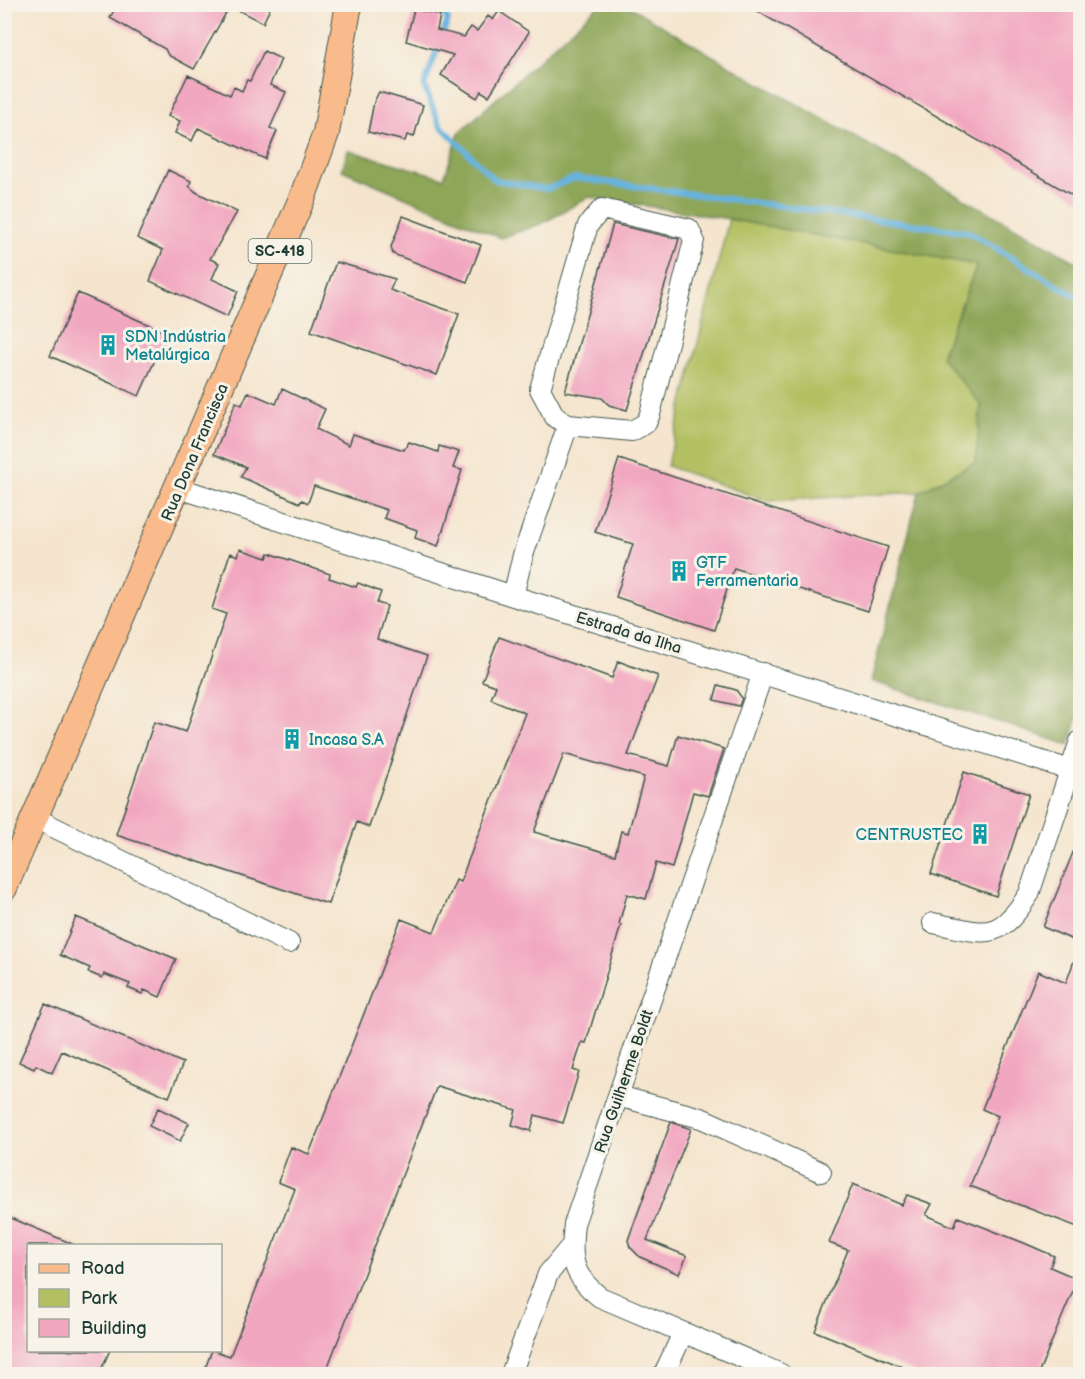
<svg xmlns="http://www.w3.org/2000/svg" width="1085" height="1379" font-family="'Balsamiq Sans',sans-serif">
<rect width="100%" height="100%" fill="#f7f3e8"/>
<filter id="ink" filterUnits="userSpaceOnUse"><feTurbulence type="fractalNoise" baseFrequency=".0167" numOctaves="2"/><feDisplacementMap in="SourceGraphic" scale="12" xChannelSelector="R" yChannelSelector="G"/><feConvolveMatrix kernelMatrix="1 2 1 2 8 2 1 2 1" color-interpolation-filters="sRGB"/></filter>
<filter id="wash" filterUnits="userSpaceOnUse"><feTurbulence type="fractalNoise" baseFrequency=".008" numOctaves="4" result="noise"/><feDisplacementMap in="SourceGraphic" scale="24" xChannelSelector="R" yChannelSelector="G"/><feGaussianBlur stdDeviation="1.35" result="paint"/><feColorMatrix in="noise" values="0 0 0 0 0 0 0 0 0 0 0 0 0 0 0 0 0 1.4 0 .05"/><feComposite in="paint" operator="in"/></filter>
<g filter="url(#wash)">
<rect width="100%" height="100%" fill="#f5e5ce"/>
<path fill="#b3c062" stroke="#697e4b" stroke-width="1.5" d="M729 219 977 265 941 356 981 405 976 462 919 492 767 501 667 466Z"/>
<path fill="#8ea658" stroke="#567246" stroke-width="1.5" d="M599 5H627L740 72 1080 264V710L1069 745 871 681 919 492 976 462 981 405 941 357 977 265 729 219 589 197 543 223 501 238 342 170 348 150 444 178 459 133Z"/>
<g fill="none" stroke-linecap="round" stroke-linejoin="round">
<path stroke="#65b3df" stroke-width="6" d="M437 4 448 20 424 86 440 125 495 180 547 189 575 178 969 232 1080 299"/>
</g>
<g id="blocks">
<path fill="#f2a7c1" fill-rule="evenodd" d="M117 4H272L263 23 230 6 194 69 168 55 165 49 110 18Z
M745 4H1080V200Z
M414 9 440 15 437 30 464 37 471 27 477 31 488 16 493 20 499 11 529 32 489 96 481 91 477 98 441 75 453 55 406 41Z
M264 51 281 59 270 85 286 92 270 128 277 131 265 159 198 128 192 141 175 133 180 121 168 116 188 75 230 95 234 87 242 91 247 80 250 81Z
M379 92 423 105 414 137 407 135 405 141 368 132 374 102Z
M168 170 191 181 189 186 196 192 237 212 210 259 219 263 212 279 238 291 227 317 150 281 163 250 137 238Z
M403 216 481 245 467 282 393 254 391 247Z
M613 224 679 239 627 410 609 405 602 398 565 392Z
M336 262 395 279 390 290 459 314 437 375 311 331Z
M78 293 167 333 139 396 50 356Z
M282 389 325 409 316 429 349 445 353 434 404 450 409 442 438 452 439 446 459 452 453 468 462 470 438 546 415 538 417 530 384 518 387 510 314 486 308 503 302 500 300 503 241 477 246 467 214 454 236 402 242 405 248 392 276 404Z
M619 459 888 547 868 611 734 568 714 630 616 597 633 544 595 532Z
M240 549 267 558 269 553 330 574 329 578 356 587 358 583 381 592 377 603 387 606 377 639 427 656 369 827 357 822 328 904 116 835 154 722 186 732 226 614 212 609 230 553 238 556Z
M499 637 612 678 618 661 658 676 628 755 669 766 678 735 724 749 708 796 693 792 672 868 656 863 646 899 627 894 619 924 621 925 586 1043 582 1042 573 1070 579 1072 563 1123 535 1115 531 1131 512 1125 516 1110 437 1086 325 1374H203L212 1350 230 1356 295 1189 278 1182 291 1147 309 1154 401 919 434 932 456 880 460 882 525 713 491 699 496 686 482 681ZM564 754 644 777 628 833 621 831 615 855 534 832Z
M718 685 736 690 742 698 739 706 714 700Z
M964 772 1029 794 996 896 931 874Z
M1080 835V943L1043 927Z
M76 917 176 959 160 997 144 990 142 994 128 988 130 984 104 974 102 978 88 972 90 968 60 955Z
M1079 947 1080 948V1228L970 1186 998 1116 982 1109 1038 971 1066 983Z
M45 1004 183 1063 169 1097 62 1051 52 1073 36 1065 34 1069 19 1062Z
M158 1108 189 1123 180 1141 149 1126Z
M671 1122 691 1129 647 1240 687 1256 679 1274 640 1257 630 1247 628 1240Z
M853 1184 902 1205 907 1195 932 1204 926 1215 954 1227 958 1217 1024 1243 1054 1256 1050 1267 1078 1279 1038 1374H920L815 1331 848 1250 829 1243Z
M4 1215 75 1245H28V1350H110L99 1374 81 1368 78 1374H4Z"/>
</g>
</g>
<g filter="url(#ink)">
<use href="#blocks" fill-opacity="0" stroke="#3f564b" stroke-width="1.5"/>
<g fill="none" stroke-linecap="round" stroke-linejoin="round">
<g stroke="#3f564b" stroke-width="22">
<path id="minor" d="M602 209 689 229 694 240 650 414 646 423 632 431 568 425 555 417 540 389 588 225Z
M179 488 513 596 1080 773
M513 596 523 555 568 425
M763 673 574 1224C570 1258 572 1276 600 1297L781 1374
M35 818 289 943
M933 923C985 933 997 944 1029 894L1080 741
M618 1096 701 1118 821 1172
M511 1374 548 1274 572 1245
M664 1374 683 1333"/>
</g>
<g stroke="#3f564b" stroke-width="28">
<path id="major" d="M4 888 303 196 326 133 349 4"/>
</g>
<use href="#minor" stroke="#fff" stroke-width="20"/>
<use href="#major" stroke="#fabb8c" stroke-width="26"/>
</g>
</g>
<defs>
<g id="building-bare" transform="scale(1.62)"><path d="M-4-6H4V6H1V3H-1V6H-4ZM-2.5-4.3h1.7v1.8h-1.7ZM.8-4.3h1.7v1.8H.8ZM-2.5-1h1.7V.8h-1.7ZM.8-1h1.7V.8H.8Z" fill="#0f9aa8" stroke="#f7f3e8" stroke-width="2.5" paint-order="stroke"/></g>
</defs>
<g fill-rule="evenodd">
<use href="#building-bare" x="108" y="345"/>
<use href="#building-bare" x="679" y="571"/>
<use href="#building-bare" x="292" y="739"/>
<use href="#building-bare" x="980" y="834"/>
</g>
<g text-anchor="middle" stroke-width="6" stroke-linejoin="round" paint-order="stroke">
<rect fill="#f7f3e8" stroke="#60746a" stroke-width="1.5" x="248.5" y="239" width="63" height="24" rx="4.5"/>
<g font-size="15" font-weight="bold" fill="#1f3d34">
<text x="280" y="256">SC-418</text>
</g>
<g font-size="16" fill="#0d838f" stroke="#f7f3e8" text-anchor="start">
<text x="125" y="342">SDN Indústria<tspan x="125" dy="18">Metalúrgica</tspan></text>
<text x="696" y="568">GTF<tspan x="696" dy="18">Ferramentaria</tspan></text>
<text x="309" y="745">Incasa S.A</text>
<text x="963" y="840" text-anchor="end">CENTRUSTEC</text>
</g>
<g font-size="16" fill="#1f3d34" stroke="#f7f3e8">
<text transform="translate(194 452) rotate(-67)" y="6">Rua Dona Francisca</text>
<text transform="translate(629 632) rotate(17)" y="6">Estrada da Ilha</text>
<text transform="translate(623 1081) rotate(-71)" y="6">Rua Guilherme Boldt</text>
</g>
</g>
<rect width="1085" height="1379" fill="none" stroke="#f7f3e8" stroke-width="24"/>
<rect x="27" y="1244" width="195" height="108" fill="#f7f3e8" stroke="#a1aaa0" stroke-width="1.5"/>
<rect x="39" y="1264" width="30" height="9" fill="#fabb8c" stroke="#a1aaa0" stroke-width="1.5"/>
<text x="81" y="1274" font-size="18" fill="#1f3d34">Road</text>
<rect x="39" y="1289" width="30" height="18" fill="#b3c062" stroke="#a1aaa0" stroke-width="1.5"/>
<text x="81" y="1304" font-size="18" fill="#1f3d34">Park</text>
<rect x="39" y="1319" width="30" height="18" fill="#f2a7c1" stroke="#a1aaa0" stroke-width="1.5"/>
<text x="81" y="1334" font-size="18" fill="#1f3d34">Building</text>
</svg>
